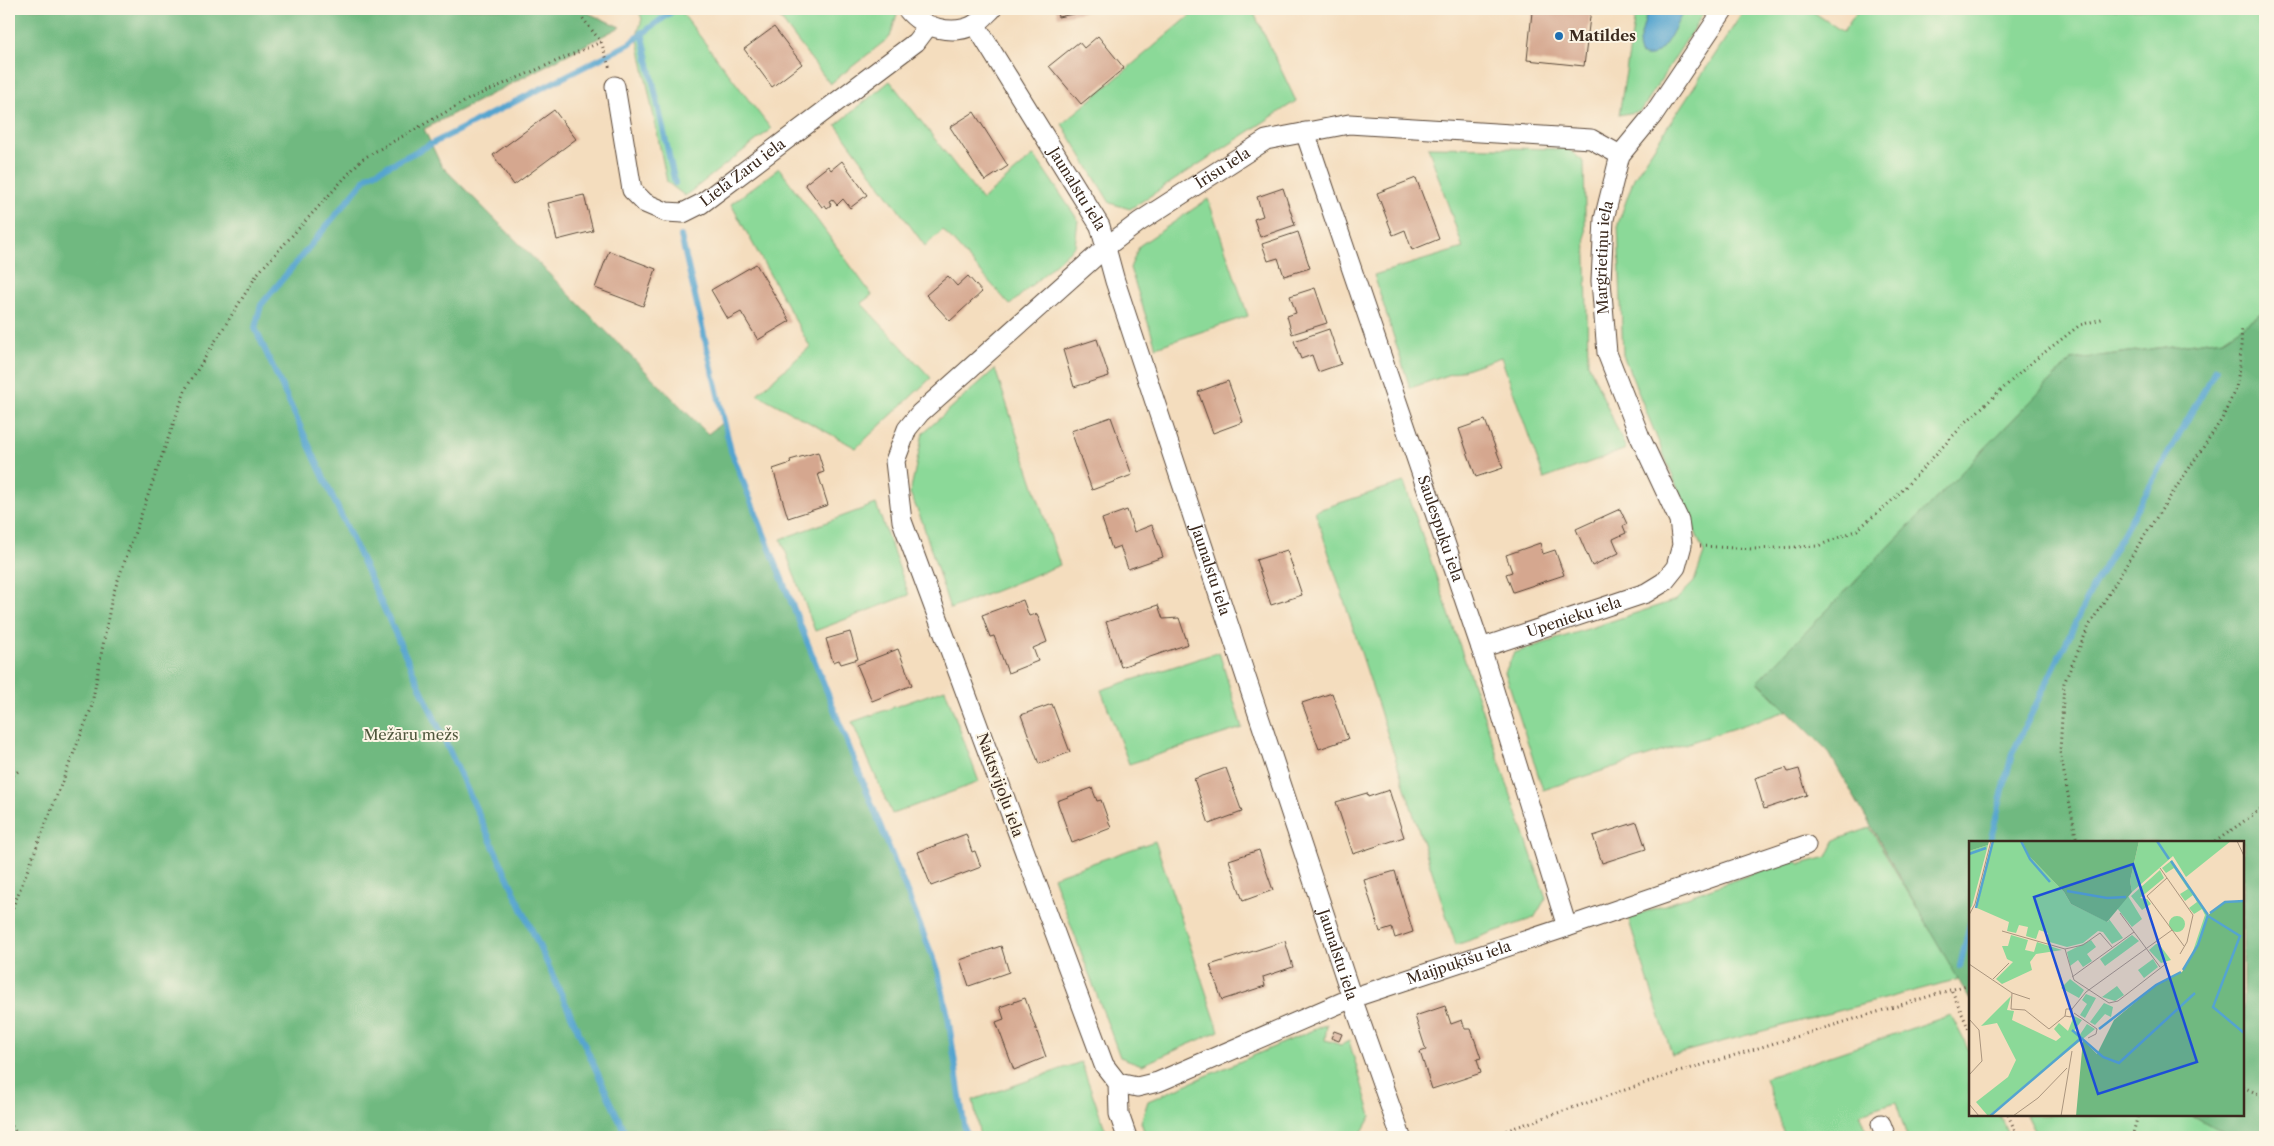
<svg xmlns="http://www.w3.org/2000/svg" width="2274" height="1146" font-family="'Libre Caslon Text',serif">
<rect width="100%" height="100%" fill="#fcf5e5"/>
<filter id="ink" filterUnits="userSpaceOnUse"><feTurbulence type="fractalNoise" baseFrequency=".02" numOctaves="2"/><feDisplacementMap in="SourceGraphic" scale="10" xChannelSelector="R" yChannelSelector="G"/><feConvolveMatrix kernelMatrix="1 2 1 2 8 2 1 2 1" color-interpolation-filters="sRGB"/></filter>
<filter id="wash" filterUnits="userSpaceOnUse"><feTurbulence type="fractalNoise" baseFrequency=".0096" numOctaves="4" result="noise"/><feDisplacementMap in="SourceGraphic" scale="20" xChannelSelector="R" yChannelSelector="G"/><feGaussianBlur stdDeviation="1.12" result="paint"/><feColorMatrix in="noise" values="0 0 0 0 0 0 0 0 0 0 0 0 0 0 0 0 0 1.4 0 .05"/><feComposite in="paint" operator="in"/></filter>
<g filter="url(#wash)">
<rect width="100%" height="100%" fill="#f4ddbe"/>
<path fill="#8bd998" stroke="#63825b" d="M638 9H679L771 129 685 196 667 182 637 35 642 19Z
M773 9H895L897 14 890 37 830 84Z
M1198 9H1252L1296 101 1130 209 1110 203 1062 124Z
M1636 9H1706L1641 111 1619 115Z
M1745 9H1809L1843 32 1859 9H2265V311L2223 339 2071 360 1758 682 1787 711 1543 790 1505 672 1514 653 1676 600 1694 582 1704 553 1623 355 1618 224 1634 178Z
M890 81 982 200 1034 155 1078 220 1075 246 1010 305 943 230 925 246 836 125Z
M1428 147 1568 149 1584 162 1588 363 1626 449 1544 479 1501 357 1410 388 1374 275 1463 248Z
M779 168 872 295 861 303 931 378 856 448 757 394 810 347 731 204Z
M1208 199 1248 316 1156 347 1130 268 1139 246Z
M995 369 1060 565 950 609 922 521 910 493 923 433Z
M1404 482 1546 898 1534 918 1456 945 1315 511Z
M876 504 909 595 815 631 781 539Z
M1219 652 1242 728 1129 764 1101 690Z
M945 689 979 782 892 814 852 722Z
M1870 828 1959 979 1672 1055 1628 918 1791 860 1801 864 1827 857 1835 840Z
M1155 841 1219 1031 1142 1065 1120 1057 1053 877Z
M1951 1015 1970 1052V1115H2000L2009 1137H1907L1896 1102 1860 1113 1869 1137H1785L1765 1078Z
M1327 1024 1325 1040 1341 1045 1349 1041 1371 1116 1359 1137H1146L1141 1122 1148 1101Z
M1081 1062 1108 1137H980L973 1100Z
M2026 1115H2192L2232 1137H2037Z"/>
<path fill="#70b980" stroke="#56724f" d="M9 9H579L620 27 424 129 441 165 708 434 723 422 731 451 938 970 948 1016 966 1137H9Z
M2265 311V1137H2232L2192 1115H2243V842H1970V1000L1828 751 1758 681 2071 360 2223 339Z"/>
<path fill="#55a4cf" stroke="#486776" d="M1648 9H1684C1677 22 1661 67 1640 54L1638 46Z"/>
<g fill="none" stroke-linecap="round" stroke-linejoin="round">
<path stroke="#55a4cf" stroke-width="6" d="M642 32 675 183
M681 236 731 451 938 970 948 1016 966 1137
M1990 842 2012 754 2093 587 2216 369
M1960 966 1970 924
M627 1137 255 328 261 305 368 176 629 44 675 9"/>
</g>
<g id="blocks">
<path fill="#d5a78f" d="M1056 9H1093V10L1058 17Z
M1524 9H1591L1584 66 1527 60 1532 12 1524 11Z
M774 27 802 64 772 87 744 49Z
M1098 36 1124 68 1081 104 1049 66 1079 42 1084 48Z
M554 110 576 139 514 185 493 155Z
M974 112 1008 166 985 181 950 127Z
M842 161 867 195 850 208 843 199 837 205 832 199 829 201 831 205 827 208 825 205 822 207 805 184 828 166 831 170Z
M1416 178 1439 239 1412 250 1405 230 1393 235 1377 193Z
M1283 188 1295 225 1260 237 1254 219 1263 216 1257 197Z
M584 195 593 231 557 240 548 203Z
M1298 232 1310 268 1284 276 1278 258 1268 261 1262 244Z
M609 251 656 269 643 306 595 288Z
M756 264 790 321 758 340 741 312 728 319 711 290Z
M948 276 957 286 968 276 982 292 950 321 926 295Z
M1315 288 1327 323 1292 334 1287 316 1296 313 1290 296Z
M1329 329 1341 364 1318 372 1312 355 1301 359 1294 341Z
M1097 339 1109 376 1074 387 1063 350Z
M1228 381 1243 422 1213 433 1198 392Z
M1111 417 1132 475 1092 490 1071 431Z
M1485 420 1503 468 1476 477 1459 429Z
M818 452 824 472 818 474 828 505 788 518 773 469 791 463 790 460Z
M1620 509 1627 524 1623 526 1626 533 1613 539 1619 553 1592 566 1576 529Z
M1127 510 1134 532 1152 525 1163 557 1128 569 1120 546 1112 549 1102 519Z
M1540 543 1543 554 1555 550 1564 575 1513 592 1506 574 1512 572 1506 555Z
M1287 550 1302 595 1271 605 1256 560Z
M1023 600 1029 616 1037 614 1047 642 1033 648 1038 661 1008 673 994 636 990 637 982 615Z
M1158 605 1163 619 1179 618 1188 644 1121 667 1106 622Z
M850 632 858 659 841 664 839 660 833 662 826 639Z
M898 649 912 685 872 701 857 665Z
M1332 693 1348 739 1319 749 1302 703Z
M1052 704 1070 752 1039 764 1021 715Z
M1226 768 1242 812 1209 824 1194 779Z
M1786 768 1788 772 1799 769 1807 795 1764 809 1755 778Z
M1092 788 1097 801 1101 800 1111 828 1072 843 1057 801Z
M1389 790 1404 837 1353 854 1336 802 1367 793 1368 797Z
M1637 822 1646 849 1602 863 1593 836Z
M966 834 972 852 975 851 981 867 931 886 918 852Z
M1259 850 1273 890 1243 901 1229 860Z
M1395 871 1413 932 1395 938 1392 928 1380 932 1364 880Z
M1285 941 1293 967 1263 977 1265 986 1222 1000 1210 965Z
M1001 946 1009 972 969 986 960 960Z
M1025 998 1046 1057 1014 1070 996 1022 1004 1019 1000 1007Z
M1445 1006 1451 1024 1462 1020 1465 1029H1471L1481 1058 1477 1059 1481 1073 1432 1089 1420 1052 1426 1050 1415 1016Z
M1334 1031 1342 1034 1339 1041 1331 1038Z"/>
</g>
</g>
<g filter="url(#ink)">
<use href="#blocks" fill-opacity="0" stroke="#574536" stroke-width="1"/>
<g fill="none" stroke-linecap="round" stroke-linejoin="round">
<g stroke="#574536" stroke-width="21">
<g id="minor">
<path d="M907 9C922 28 952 36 974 25 981 21 987 14 992 9"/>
<path id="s1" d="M975 24 1100 226 1115 281 1352 998 1401 1137"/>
<path id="s2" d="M615 86 632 190 645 203 666 212 683 213 701 204 916 42 928 26"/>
<path id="s3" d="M1305 132 1481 648 1567 927"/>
<path id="s4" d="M1481 648 1646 593 1664 582 1676 567 1682 545 1679 520 1640 437 1607 353 1601 281 1604 219 1620 155 1653 115 1724 9"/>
<path id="s5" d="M1118 1083 1137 1087 1158 1082 1352 998 1567 927 1806 845"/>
<path d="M1881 1124 1886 1137"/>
<path id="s6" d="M1127 1137 1119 1114 1118 1083 1104 1065 902 521 895 461 907 429 920 413 1106 247 1139 222 1266 140 1349 124 1591 139 1620 155"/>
</g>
</g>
<path stroke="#574536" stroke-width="3" stroke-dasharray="1 4" stroke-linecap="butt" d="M581 9V16L601 42 610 69
M1700 546 1753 549 1818 546 1857 530 1895 498 1965 423 2032 362 2080 325 2105 318
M9 778 20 770
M2077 842 2060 752 2064 683 2089 626 2144 536 2222 419 2236 388 2240 365 2242 327
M2215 842 2265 806
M9 917 91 709 112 597 186 388 258 273 362 159 471 98 601 42
M1952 991 1970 1032
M2243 1087 2265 1097
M2008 1115 2018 1137
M9 1122 19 1137
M1487 1137 1669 1075 1970 984
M2132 1137 2138 1115"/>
<use href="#minor" stroke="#fff" stroke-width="19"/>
</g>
</g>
<circle fill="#1f6fb2" stroke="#fcf5e5" stroke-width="2" cx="1559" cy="36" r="5"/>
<g text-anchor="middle" stroke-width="4" stroke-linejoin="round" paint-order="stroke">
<g font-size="15" font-weight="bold" fill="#3b2a1e" stroke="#fcf5e5" text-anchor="start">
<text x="1569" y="41">Matildes</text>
</g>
<g font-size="15" fill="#3b2a1e" stroke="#fcf5e5">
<text dy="5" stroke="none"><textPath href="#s6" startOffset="1164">Īrisu iela</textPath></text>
<text dy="5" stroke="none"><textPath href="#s2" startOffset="236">Lielā Zaru iela</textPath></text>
<text dy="5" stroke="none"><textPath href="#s1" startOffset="194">Jaunalstu iela</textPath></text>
<text dy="5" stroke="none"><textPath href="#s4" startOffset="540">Margrietiņu iela</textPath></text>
<text dy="5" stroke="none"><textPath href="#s3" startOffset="419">Saulespuķu iela</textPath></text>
<text dy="5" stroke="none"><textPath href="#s1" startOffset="599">Jaunalstu iela</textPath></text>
<text dy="5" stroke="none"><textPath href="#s4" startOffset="98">Upenieku iela</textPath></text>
<text transform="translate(1000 785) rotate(70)" y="5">Naktsvijoļu iela</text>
<text dy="5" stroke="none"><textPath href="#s1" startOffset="1004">Jaunalstu iela</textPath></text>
<text dy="5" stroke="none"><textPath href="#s5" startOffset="365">Maijpuķīšu iela</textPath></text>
</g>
<g font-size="15" fill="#4f563c" stroke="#fcf5e5">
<text x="411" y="740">Mežāru mežs</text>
</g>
</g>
<g transform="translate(1969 841)">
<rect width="275" height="275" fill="#f4ddbe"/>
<path d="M24 0H53L60 15 95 51 102 63 139 81 140 78 154 97 143 103 134 91 129 90 114 102 98 106 77 100 79 92 70 89 67 98 57 95 59 86 50 84 47 92 38 90 40 81 8 67ZM170 0H262L217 36 204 15 163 51 161 40ZM19 4 3 65 0 69V10ZM203 19 239 74 229 104 222 116 236 74 233 68 225 73 220 67 228 61 224 54 216 60 211 53 219 48 205 27 197 32 193 27ZM191 29 195 37 171 57 178 58 182 63 173 69 162 55ZM159 55 173 78 163 86 148 67ZM200 83a8 8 0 1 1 16 0a8 8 0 1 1-16 0ZM42 94 59 99 56 109 65 111 68 101 93 109 67 113 61 121 63 129 33 143 27 138 44 121 38 118 33 105H39ZM163 94 170 100 136 125 131 118ZM122 99 127 106 118 113 123 120 114 126 109 119 101 125 98 111ZM187 103H190L202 119 192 122 180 109ZM184 118 189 126 175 137 169 129ZM101 138 115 149 110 157 92 147ZM148 145 155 154 146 160 133 156ZM117 153 127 157 116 177 111 174 118 163 113 159ZM42 155 38 169 45 170 43 179 87 200 92 196 85 188 90 182 99 190 105 175 113 179 105 190 110 195 118 183 126 188 19 275 7 261 39 236 47 219 28 182 12 185ZM135 162 144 166 142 176 136 173 126 184 121 181Z" fill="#8bd998"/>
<path d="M0 0H20L19 4 0 10ZM53 0H170L161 40 163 51 138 81 102 63 95 51 60 15ZM275 60V275H107L114 199 128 213 145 179 187 144 213 131 229 104 239 74 256 61Z" fill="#70b980"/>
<path fill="none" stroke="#55a4cf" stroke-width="2.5" d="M52 0 61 18 81 41M188 0 200 18M0 13 17 7M202 20 239 74M98 50 138 57 157 56M7 67 24 0M241 72 256 61 275 60M239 75 271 95 244 166 275 192M214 129 229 104 239 74M130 188 187 144 212 131M103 189 134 216 150 222 226 152M21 275 111 198"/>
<path fill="none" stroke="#aa957e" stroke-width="1" d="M268 0 275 15M191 27 224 74 218 101 211 113M198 37 178 55 215 105M151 72 191 126M0 74 6 63 22 0M33 90 96 108 114 104 131 92 143 106M96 108 105 139 140 162 149 160 198 122M0 123 43 152 61 158M103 136 165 91M24 138 40 122M43 152 42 168 56 169 80 188 96 175 97 168H103L102 176 96 175M103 168 117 151 203 89M105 172 128 188 127 193 119 197M0 178 10 189 13 220 0 234M0 263 10 275M44 275 69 257 98 227M92 275 103 210"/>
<path fill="#1d4ed8" fill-opacity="0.15" stroke="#1d4ed8" stroke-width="2.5" d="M164 23 228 221 129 253 65 56Z"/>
<rect width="275" height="275" fill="none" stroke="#3b2a1e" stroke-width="2.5"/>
</g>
<rect width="2274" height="1146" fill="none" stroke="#fcf5e5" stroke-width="30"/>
</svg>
